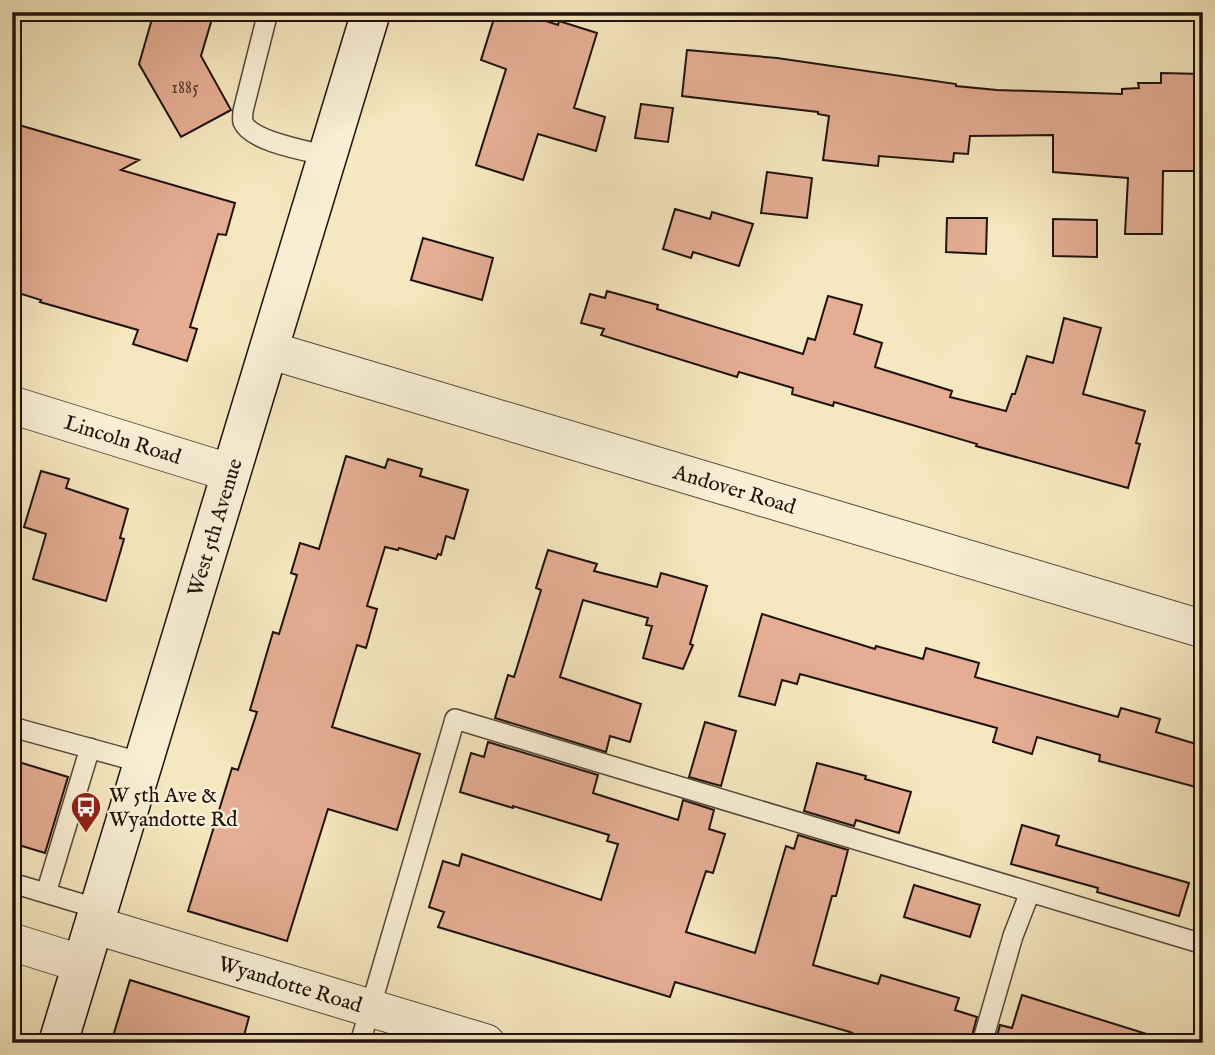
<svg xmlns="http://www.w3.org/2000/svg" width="1215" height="1055" font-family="'IM FELL English',serif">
<rect width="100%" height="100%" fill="#f5e7bf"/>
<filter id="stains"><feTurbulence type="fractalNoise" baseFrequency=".00286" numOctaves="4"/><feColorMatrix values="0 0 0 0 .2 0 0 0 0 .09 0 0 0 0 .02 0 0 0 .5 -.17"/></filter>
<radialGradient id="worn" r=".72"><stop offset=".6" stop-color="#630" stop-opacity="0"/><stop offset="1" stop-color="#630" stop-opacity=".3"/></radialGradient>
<path fill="#e4ad94" stroke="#1f130d" stroke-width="2" d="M154 12H214L201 56 231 110 181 137 139 64Z
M496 12H519L558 25 559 21 597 33 574 108 605 117 596 151 538 134 523 180 476 165 506 69 481 60Z
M687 50 777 58 956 84V86L997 90 1122 94V89L1139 88 1138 83H1161V73L1203 74V171H1163L1162 234H1125L1128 178 1053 172V135L970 136 968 154 954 153 953 162 879 156 878 166 823 160 829 116 818 114V112L682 96Z
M641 104 673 108 668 142 635 138Z
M12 123 139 160 121 170 235 203 226 235 218 234 209 264 190 327 197 329 187 361 133 344 138 330 40 302 41 300 12 291Z
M767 172 812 178 807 218 761 213Z
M675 209 710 219 712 212 753 224 739 266 693 252 691 258 663 249Z
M947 218H987L986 254 946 252Z
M1053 219 1097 220V257L1053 256Z
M423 238 493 258 482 300 411 280Z
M607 291 658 305 657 309 803 354 808 338 815 340 828 296 862 305 854 334 882 343 875 367 952 391 950 397 1006 411 1012 394H1015L1027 356 1053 363 1064 318 1101 328 1083 394 1145 411 1136 443 1140 444 1128 488 976 446 977 444 834 402 833 406 792 394 793 388 739 372 737 377 601 335 604 329 581 323 590 294 605 298Z
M346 456 385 468 388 459 422 469 420 476 468 490 454 539 446 536 441 555 438 554 436 559 399 548 398 550 385 547 367 606 377 609 366 648 357 645 332 727 420 754 397 830 328 809 287 941 188 911 232 768 238 770 257 712 250 710 273 632 279 634 297 575 291 573 300 543 319 549Z
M41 471 69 479 66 488 128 509 120 538 124 539 106 601 33 579 46 534 24 527Z
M548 550 597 564 594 571 657 587 661 573 707 586 690 644 693 645 683 669 643 658 652 626 646 625 648 618 583 600 560 677 641 704 630 742 610 736 606 752 495 718 508 675 514 677 541 590 536 588Z
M762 614 875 649 876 646 923 659 926 648 979 663 975 677 1118 717 1121 708 1160 719 1156 732 1203 746V789L1099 761 1100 755 1037 737 1032 754 993 742 997 728 800 674 797 684 782 680 775 705 739 696Z
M705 722 736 731 721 786 689 777Z
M488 742 598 775 593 793 678 820 683 800 714 810 709 829 725 834 713 873 706 871 686 932 755 953 786 846 794 849 798 835 848 850 836 896H832L813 965 878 984 881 975 959 998 955 1010 977 1017 970 1043H858L860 1037 850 1032 675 982 670 997 438 927 444 912 429 907 443 861 459 866 462 854 601 900 618 844 607 841 609 835 513 806V808L460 792 471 753 484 757Z
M12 760 68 777 45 853 12 843Z
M817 763 866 776 865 779 911 792 899 833 856 820 854 826 804 811Z
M1022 825 1059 836 1056 845 1189 883 1179 916 1097 892 1098 888 1011 864Z
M914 885 980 905 970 937 904 917Z
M130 980 249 1017 242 1043H111Z
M1022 995 1153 1036 1152 1043H995L1000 1025 1012 1028Z"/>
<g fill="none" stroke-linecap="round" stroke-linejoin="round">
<g stroke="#54483a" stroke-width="22">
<path id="service" d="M268 12 243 111C243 115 242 119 243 122 251 142 308 151 328 156
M12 727 143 763
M12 883 99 909
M46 893 90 748
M360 1043 455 719 1203 944
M982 1043 1013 936 1030 892"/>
</g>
<g stroke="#54483a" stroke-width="39">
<g id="minor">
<path id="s1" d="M269 350 1203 629"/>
<path id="s2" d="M12 405 231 473"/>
<path id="s3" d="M94 925 486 1043"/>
<path d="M12 942 82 964"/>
</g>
</g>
<g stroke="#1f130d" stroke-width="41">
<g id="secondary">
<path id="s4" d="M58 1043 371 12"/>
</g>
</g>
<use href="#service" stroke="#f8efd5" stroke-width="19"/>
<use href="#minor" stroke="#f8efd5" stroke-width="37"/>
<use href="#secondary" stroke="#f8efd5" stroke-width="38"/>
</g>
<defs>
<g id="bus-pin" transform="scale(1.575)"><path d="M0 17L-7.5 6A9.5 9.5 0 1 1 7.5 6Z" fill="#8f2418" stroke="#f8efd5"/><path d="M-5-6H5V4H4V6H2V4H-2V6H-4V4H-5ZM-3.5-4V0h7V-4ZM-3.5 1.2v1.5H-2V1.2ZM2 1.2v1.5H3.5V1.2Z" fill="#fff"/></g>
</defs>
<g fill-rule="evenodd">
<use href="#bus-pin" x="86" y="807"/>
</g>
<g text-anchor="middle" stroke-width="5" stroke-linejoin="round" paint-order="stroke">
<g font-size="18" fill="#503a2f">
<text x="185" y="93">1885</text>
</g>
<g font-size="21" fill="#1f130d" stroke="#f8efd5">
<text dy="7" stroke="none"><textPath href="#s2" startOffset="116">Lincoln Road</textPath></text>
<text dy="7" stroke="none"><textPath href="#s1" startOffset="486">Andover Road</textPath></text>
<text dy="7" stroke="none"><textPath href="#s4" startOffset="539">West 5th Avenue</textPath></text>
<text dy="7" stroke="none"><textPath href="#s3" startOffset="205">Wyandotte Road</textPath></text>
</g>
<g font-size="21" fill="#1f130d" stroke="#f8efd5" text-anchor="start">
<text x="109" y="802">W 5th Ave &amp;<tspan x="109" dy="24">Wyandotte Rd</tspan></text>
</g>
</g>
<rect width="1215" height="1055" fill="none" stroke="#f5e7bf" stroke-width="42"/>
<rect x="14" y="14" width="1187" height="1027" fill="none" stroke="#1f130d" stroke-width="3.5"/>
<rect x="21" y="21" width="1173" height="1013" fill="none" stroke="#1f130d" stroke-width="2"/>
<rect width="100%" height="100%" filter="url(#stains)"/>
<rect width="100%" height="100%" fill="url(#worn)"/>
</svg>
